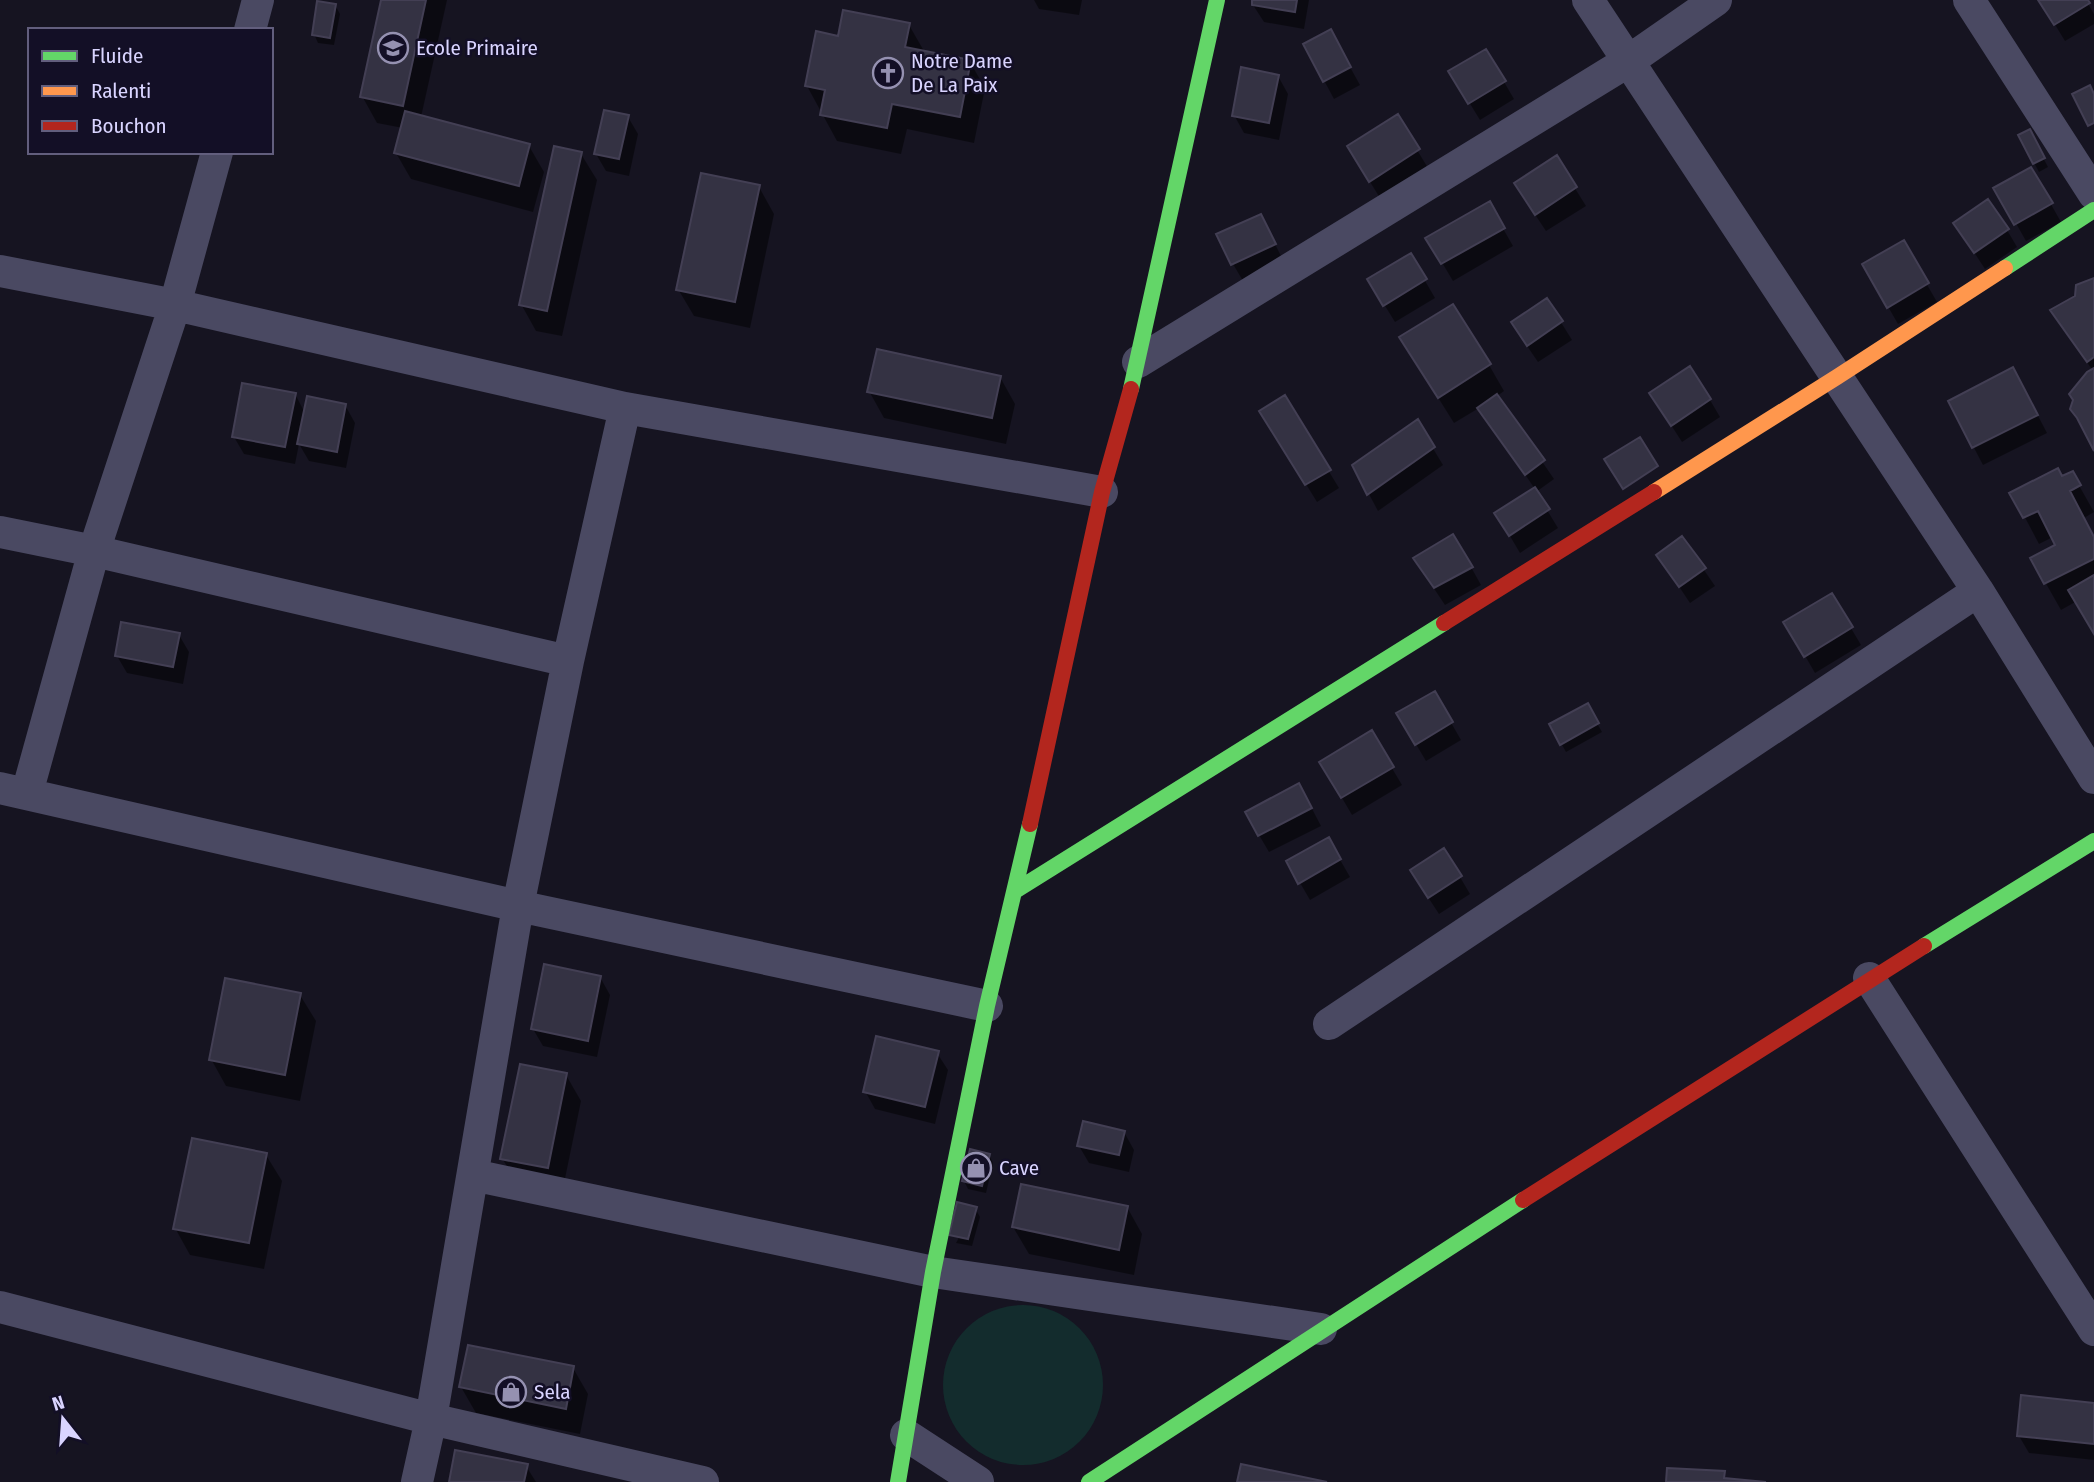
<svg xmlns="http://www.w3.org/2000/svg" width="2094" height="1482" font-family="'Fira Sans Condensed',sans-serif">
<rect width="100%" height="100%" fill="#161421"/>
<path fill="#132c2d" d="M943 1385a80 80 0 1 1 160 0a80 80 0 1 1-160 0Z"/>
<path fill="#0007" d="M383 0H447L421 117 529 146 544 172 533 212 411 179 396 153 403 128 377 123 362 96Z
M1034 0H1082L1079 15 1039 9Z
M1254 0H1309L1304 29 1264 22 1253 5Z
M2040 0H2086L2094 14V24L2065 41Z
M335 5 340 14 334 45 318 43 314 34Z
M909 25 924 51 970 62 985 88 974 143 907 129 901 154 837 141 807 86Z
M1305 45 1340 49 1360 85 1334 99Z
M1486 51 1514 99 1480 120 1461 89Z
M1278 76 1288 94 1279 140 1244 133 1234 115Z
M628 117 638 134 629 176 606 171 596 154Z
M1397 117 1428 168 1380 198 1359 164Z
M2029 131 2048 167 2039 172 2020 136Z
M581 154 597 180 562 336 536 331 521 304Z
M1556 158 1586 206 1546 231 1526 201Z
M2031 169 2061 222 2026 241 1996 188Z
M759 187 774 214 750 328 694 316 678 289Z
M1489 204 1513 246 1453 281 1428 239Z
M1261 216 1284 262 1243 281 1233 264Z
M2007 230 2017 247 1985 269 1966 240Z
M1903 243 1937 302 1898 324 1864 265Z
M1410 255 1435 298 1395 322 1369 280Z
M2094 279V447L2093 371 2063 327 2077 297Z
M1547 300 1572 340 1538 362 1523 340Z
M1417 364 1489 365 1504 391 1497 396 1554 479 1536 492 1558 528 1520 553 1507 531 1535 489 1479 408 1454 423Z
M1000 377 1015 404 1006 444 884 418 869 391Z
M2023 387 2047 433 1983 465 1950 402Z
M295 394 305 413 345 405 355 423 346 468 309 461 299 444 295 464 244 454 234 437Z
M1284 398 1339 488 1317 502 1272 429Z
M1710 400 1720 417 1682 442 1662 411Z
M1417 422 1443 465 1378 511 1354 466Z
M2072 473 2094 512 2084 518 2094 538V631L2077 601 2061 610 2032 559 2058 546 2053 537 2039 544 2012 493Z
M1682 538 1715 586 1690 603 1658 555Z
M1471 567 1481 585 1445 605 1425 575Z
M1832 596 1861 645 1815 673 1786 623Z
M179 635 189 652 183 684 127 673 117 656Z
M1434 693 1461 740 1426 761 1398 714Z
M1587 706 1602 732 1566 752 1551 725Z
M1371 733 1402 785 1352 815 1321 762Z
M1309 803 1321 826 1269 852 1259 835Z
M1328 839 1350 877 1310 900 1288 862Z
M1460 877 1470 894 1439 914 1422 888Z
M600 977 610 995 597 1057 543 1046 533 1029Z
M300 995 316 1021 300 1101 226 1086 211 1059Z
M937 1053 948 1070 935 1124 875 1109 865 1091Z
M566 1075 581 1101 562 1193 518 1185 502 1158Z
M1124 1132 1134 1150 1129 1172 1089 1163 1079 1146Z
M266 1155 282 1181 264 1269 190 1255 175 1228Z
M989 1155 993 1163 986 1193 968 1189 964 1181Z
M1127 1207 1142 1234 1134 1275 1029 1254 1013 1227Z
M975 1208 980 1217 972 1246 956 1243Z
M573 1368 588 1394 580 1434 476 1413 461 1387Z
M2094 1404V1460L2029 1453 2019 1436Z
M526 1466 536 1482H451Z"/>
<path fill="#343243" stroke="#433f54" stroke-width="2" d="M381 0H426L403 106 360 97Z
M1252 0H1297L1295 12 1252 5Z
M2038 0H2088L2090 3 2054 25Z
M317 1 336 4 330 38 312 35Z
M843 10 910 23 905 47 971 60 960 117 892 104 887 128 820 115 825 90 805 86 816 31 838 36Z
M1331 29 1351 67 1323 82 1303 44Z
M1486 49 1506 81 1468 104 1448 71Z
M1241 67 1279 75 1269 123 1232 116Z
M2090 85 2094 94V123L2088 126 2072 94Z
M604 110 629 115 619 159 594 154Z
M405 111 530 144 519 186 394 153Z
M1398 114 1420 149 1369 182 1347 146Z
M2030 129 2045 158 2033 164 2018 135Z
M554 146 582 152 547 311 519 305Z
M1557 155 1577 187 1535 215 1514 183Z
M2031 167 2053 203 2014 225 1993 188Z
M701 173 760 185 735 302 676 290Z
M1988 199 2009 229 1974 253 1953 223Z
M1490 201 1505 228 1441 264 1425 238Z
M1261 214 1276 244 1231 265 1216 234Z
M1904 240 1929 283 1887 308 1862 264Z
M1411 253 1427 279 1383 306 1367 279Z
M2094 278V357L2087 362 2050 310 2075 296 2076 285Z
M1547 298 1563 321 1527 346 1511 322Z
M1453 304 1491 364 1438 398 1399 337Z
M877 349 1001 376 992 418 867 392Z
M1690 366 1711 399 1671 426 1649 393Z
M2013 367 2038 415 1972 448 1948 401Z
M2094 368V451L2077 418 2070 409 2073 400 2069 394 2087 372Z
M242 383 296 393 285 447 232 437Z
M1497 394 1545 460 1525 475 1477 408Z
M1285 395 1331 470 1305 485 1259 411Z
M307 396 346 404 337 452 297 444Z
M1418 419 1435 447 1367 495 1352 465Z
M1640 437 1658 466 1623 489 1604 459Z
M2058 468 2062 476 2073 471 2081 485 2070 491 2094 537V559L2044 584 2030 558 2055 545 2038 511 2023 518 2009 493Z
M1535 487 1550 509 1509 536 1494 513Z
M1453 534 1473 567 1434 588 1413 558Z
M1682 536 1706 568 1679 587 1656 555Z
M2094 575V634L2068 590Z
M1832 593 1853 627 1804 657 1783 622Z
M121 622 180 633 173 667 115 656Z
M1435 691 1453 722 1415 745 1396 713Z
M1588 703 1599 723 1560 745 1549 724Z
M1372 730 1394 767 1341 798 1319 762Z
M1299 783 1312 808 1258 836 1245 812Z
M1329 837 1341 859 1298 884 1286 861Z
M1444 848 1462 876 1428 898 1410 870Z
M544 964 601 976 588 1041 531 1029Z
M225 978 301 993 285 1075 209 1060Z
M876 1036 939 1051 925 1107 863 1092Z
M520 1064 567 1073 548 1168 500 1159Z
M1083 1121 1125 1131 1119 1155 1077 1146Z
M192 1138 267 1153 249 1243 173 1229Z
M970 1149 990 1154 982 1186 962 1181Z
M1021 1184 1128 1206 1119 1250 1012 1227Z
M957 1202 977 1207 968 1239 949 1235Z
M468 1345 574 1366 566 1409 459 1387Z
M2021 1395 2094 1403V1444L2017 1436Z
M455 1450 528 1464 524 1482H449Z
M1241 1464 1327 1482H1237Z
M1667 1468 1725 1471 1724 1478 1766 1482H1666Z"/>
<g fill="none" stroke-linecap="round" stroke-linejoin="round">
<path stroke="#4a4962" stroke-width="32" d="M1588 0 1978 591 2094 778
M1969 0 2094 194
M250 30 258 0
M0 271 175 305 625 408 1102 492
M1138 362 1627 62 1716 0
M0 532 94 551 568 661
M0 788 518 906 987 1006
M27 793 94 551 175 305 217 152
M1869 978 2094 1330
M1329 1024 1978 591
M473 1175 933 1272 1321 1329
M0 1307 431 1419 703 1482
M906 1435 978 1482
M417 1482 431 1419 518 906 568 661 625 408"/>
<path stroke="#63d668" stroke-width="16" d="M2005 268 2094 210
M1131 389 1217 0
M1015 891 1444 623
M1924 946 2094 841
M898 1482 933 1272 987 1006 1030 824
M1089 1482 1523 1200"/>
<path stroke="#ff974d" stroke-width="16" d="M1654 492 1837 377 2005 268"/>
<path stroke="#b3261e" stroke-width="16" d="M1444 623 1654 492
M1030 824 1102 492 1131 389
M1523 1200 1924 946"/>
</g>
<defs>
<g id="school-ring" transform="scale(1.575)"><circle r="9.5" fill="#130f26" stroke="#9591b1" stroke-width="1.5"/><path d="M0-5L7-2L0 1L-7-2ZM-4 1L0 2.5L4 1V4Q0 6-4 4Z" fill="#9591b1"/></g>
<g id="church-ring" transform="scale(1.575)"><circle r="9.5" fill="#130f26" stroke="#9591b1" stroke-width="1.5"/><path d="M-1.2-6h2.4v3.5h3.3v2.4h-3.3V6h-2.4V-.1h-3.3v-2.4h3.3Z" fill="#9591b1"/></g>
<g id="shop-ring" transform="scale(1.575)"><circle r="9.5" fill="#130f26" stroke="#9591b1" stroke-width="1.5"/><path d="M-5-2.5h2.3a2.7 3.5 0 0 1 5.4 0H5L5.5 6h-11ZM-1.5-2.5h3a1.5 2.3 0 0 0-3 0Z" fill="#9591b1"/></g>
</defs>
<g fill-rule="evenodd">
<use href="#school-ring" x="393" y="48"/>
<use href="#church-ring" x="888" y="73"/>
<use href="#shop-ring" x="976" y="1168"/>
<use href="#shop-ring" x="511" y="1392"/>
</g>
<g text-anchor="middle" stroke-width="5" stroke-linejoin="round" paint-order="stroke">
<g font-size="21" fill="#d9d4ff" stroke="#130f26" text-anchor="start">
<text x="416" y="55">Ecole Primaire</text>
<text x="911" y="68">Notre Dame<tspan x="911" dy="24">De La Paix</tspan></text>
<text x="999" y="1175">Cave</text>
<text x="534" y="1399">Sela</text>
</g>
</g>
<rect x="28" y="28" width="245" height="126" fill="#130f26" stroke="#625e7d" stroke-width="2"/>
<rect x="42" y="51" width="35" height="10" fill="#63d668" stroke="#625e7d" stroke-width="2"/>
<text x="91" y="63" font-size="21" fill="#d9d4ff">Fluide</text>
<rect x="42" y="86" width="35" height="10" fill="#ff974d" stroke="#625e7d" stroke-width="2"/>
<text x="91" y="98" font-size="21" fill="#d9d4ff">Ralenti</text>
<rect x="42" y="121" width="35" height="10" fill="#b3261e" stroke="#625e7d" stroke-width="2"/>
<text x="91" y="133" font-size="21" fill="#d9d4ff">Bouchon</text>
<g transform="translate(63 1419) rotate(343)" stroke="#130f26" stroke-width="5" paint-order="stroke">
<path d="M0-5L12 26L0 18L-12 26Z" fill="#d9d4ff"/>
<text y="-10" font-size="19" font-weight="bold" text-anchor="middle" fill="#d9d4ff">N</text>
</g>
</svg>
